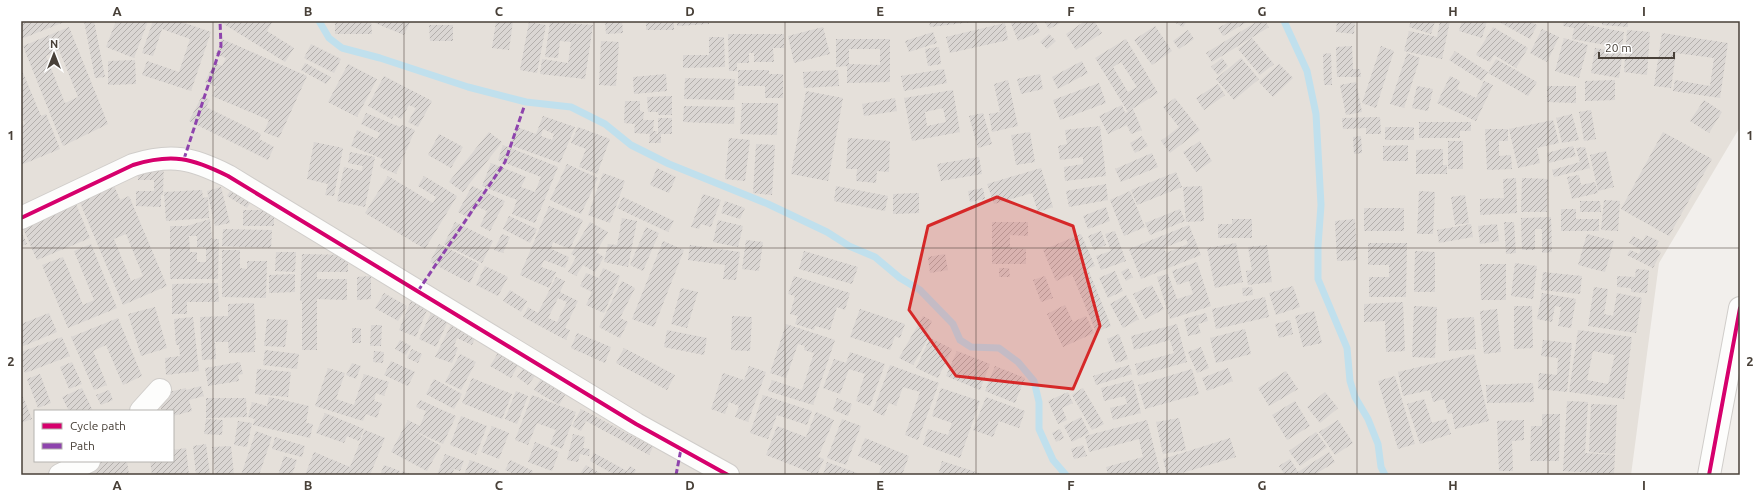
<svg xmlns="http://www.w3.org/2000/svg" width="1761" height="496" font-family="Ubuntu,sans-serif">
<defs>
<pattern id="building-hatch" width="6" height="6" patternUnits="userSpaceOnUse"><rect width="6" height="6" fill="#dad6d3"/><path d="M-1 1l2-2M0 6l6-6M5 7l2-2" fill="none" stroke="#b3afac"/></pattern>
</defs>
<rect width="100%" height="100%" fill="#f2efec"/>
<path fill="#e5e0da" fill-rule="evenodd" d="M21 21H1740V127L1659 263 1631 475H21ZM35 411H173V461H35Z"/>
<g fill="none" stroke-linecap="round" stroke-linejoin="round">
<path stroke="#c0e0ed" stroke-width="7" d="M319 21 329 38 342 48 380 58 468 87 526 102 571 107 605 124 631 145 669 164 768 204 827 232 849 246 875 257 900 278 920 290 953 324 960 340 971 347 999 348 1018 362 1034 381 1039 402V429L1053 460 1066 475
M1284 21 1307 71 1316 114 1321 205 1318 246V279L1347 348 1350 381 1355 397 1368 419 1378 444 1381 467 1385 475"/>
</g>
<path fill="url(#building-hatch)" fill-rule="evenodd" d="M21 21H67L21 39Z
M84 21H94L105 77 95 78Z
M116 21H148L134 58 106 47Z
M153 21H179L211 32 191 91 142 75 147 61 179 72 190 39 162 29 153 56 142 53Z
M219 21H273L267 31 294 48 285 62Z
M335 21H371L372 34H335Z
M376 21H407L410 22 404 35 375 23Z
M496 21H513L509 50 492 48Z
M605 21H622L623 33 606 34Z
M646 21H674V30H646Z
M677 21H709V24L677 26Z
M929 21H972L973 22 930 27Z
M1010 21H1035L1040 32 1018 41Z
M1044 21H1059L1060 23 1049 29Z
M1085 21H1094L1102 33 1076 50 1066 34Z
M1172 21H1187L1183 27Z
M1231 21H1246L1247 22 1223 36 1218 28Z
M1258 21H1265L1269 27 1212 62 1206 53Z
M1337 21H1355L1354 34 1336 32Z
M1411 21H1435L1431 34 1409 27Z
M1440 21H1450L1442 59 1404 51 1409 31 1437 37Z
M1462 21H1487L1482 38 1459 31Z
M1497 21H1529L1537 25 1530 39Z
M1564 21H1588L1585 38 1588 25 1624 32 1622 48 1572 39 1574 28 1563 26Z
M1602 21H1628V27L1602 25Z
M529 22 546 25 537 73 520 70Z
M550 22 593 25 585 79 540 74 542 59 568 63 571 42 560 41 558 58 545 57Z
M1005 23 1008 40 950 53 946 37Z
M429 25H453V41H430Z
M1155 26 1172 51 1152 65 1134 40Z
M69 27 108 124 63 146 23 46ZM59 50 78 97 65 103 46 56Z
M823 27 830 54 794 63 788 36Z
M1493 27 1528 48 1516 68 1494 55 1490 62 1476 55Z
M1542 29 1559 37 1547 62 1530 53Z
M1188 30 1194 39 1179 49 1173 41Z
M1627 30 1650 32 1647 75 1624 72Z
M933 32 937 43 909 52 905 41Z
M1662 33 1728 43 1720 98 1673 91 1675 80 1710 86 1714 58 1676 53 1671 88 1654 86Z
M728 34H784V48H773L774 62H754V53H749V63H737V71H729Z
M1049 34 1056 41 1047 49 1040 42Z
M709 37H724L725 67 683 68V55H709Z
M1252 38 1274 64 1260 75 1238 49Z
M1564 38 1588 45 1579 78 1555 71Z
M222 39 307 76 279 138 264 132 269 120 212 96 216 87 205 82 214 63 222 66 226 58 216 54Z
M836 39H890V82L847 83V66L836 67ZM849 49H880V65L849 64Z
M1126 39 1158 93 1129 111 1133 109 1142 130 1131 134 1127 125 1108 134 1099 116 1122 105 1125 113 1128 112 1095 58ZM1121 62 1137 87 1128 92 1113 67Z
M601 41 619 42 616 86 599 85Z
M311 44 341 59 334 73 304 58Z
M1352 46 1353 69H1360L1361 77H1337L1336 47Z
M1381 46 1394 51 1376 108 1362 103Z
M939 47 941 64 928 66 925 49Z
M1595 48 1623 52 1619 78 1591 73Z
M1455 51 1488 72 1482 81 1449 60Z
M1331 53 1332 85H1324L1323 54Z
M1407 53 1420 58 1404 108 1390 104Z
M1222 58 1228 66 1218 75 1211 67Z
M1241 58 1259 79 1234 100 1216 79Z
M1496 59 1537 82 1528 96 1488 73Z
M135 60 136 84 108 85V61Z
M1082 61 1088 73 1058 89 1052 77Z
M305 63 331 77 326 84 301 70Z
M348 64 377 79 357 117 328 102Z
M1279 64 1293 78 1273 97 1259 82Z
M21 68 41 116 46 114 60 149 21 165V125L25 124 21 114Z
M944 69 947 83 904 91 901 76Z
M738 70H769V74H783V98H765V86H738Z
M838 70 839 86 804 88 803 72Z
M666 74 667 91 634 94 633 77Z
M1040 74 1043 89 1021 94 1017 79Z
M384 76 432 101 418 127 408 122 416 108 409 105 401 119 394 115 392 119 368 106Z
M1450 76 1460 81 1457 89 1476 98 1484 81 1493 85 1476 121 1437 103Z
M685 78 735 79 734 100 684 99Z
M1008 80 1018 126 992 132 989 114 1000 112 994 84Z
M1615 80V100L1585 101V81Z
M1356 82 1362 112 1346 115 1340 85Z
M1099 83 1106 103 1060 120 1053 100Z
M1218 84 1225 95 1204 110 1196 98Z
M1417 86 1433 89 1428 111 1412 108Z
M1547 86H1576V103L1547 102Z
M953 90 960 132 912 141 904 98ZM943 108 946 122 927 126 925 112Z
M806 91 843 98 828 181 791 174Z
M202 96 210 100 206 107 261 134 259 139 274 147 268 160 189 121Z
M672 96V115H658V112H648L647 97Z
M895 98 897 111 864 116 862 104Z
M1175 98 1200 130 1170 153 1161 141 1179 127 1163 107Z
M1704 100 1722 112 1709 133 1690 121Z
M625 101H640V111L644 112 643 120H654L653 131H657L656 134H661V143H649L650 134 634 133 635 124 624 123Z
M742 103H778L777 135 740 134Z
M684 106 735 107 734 124 683 122Z
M1591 110 1596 139 1584 141 1579 112Z
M366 113 400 127 402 125 415 130 396 174 380 167 383 159 351 146 357 130 377 139 380 133 361 124Z
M983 113 992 144 978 148 969 116Z
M1572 114 1579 140 1562 143 1556 118Z
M543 116 575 127 560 163 510 145 517 127 536 134ZM543 129 554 134 552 140 541 136Z
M1380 117 1381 134H1366V128L1343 129 1342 118Z
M658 118H672V134H658Z
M1553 120 1559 143 1537 148 1540 163 1518 168 1509 129Z
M1419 122H1471V131H1460V138H1419Z
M1100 126 1106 176 1065 181 1064 167 1083 164V157L1060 160 1058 146 1067 144 1065 130Z
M578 127 610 139 597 174 579 167 586 149 571 143Z
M1385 127H1414V140H1385Z
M1485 129H1508V141H1499V156L1511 155 1512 169 1487 170Z
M489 132 502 142 463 192 449 182Z
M1030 132 1035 162 1016 165 1011 135Z
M1663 132 1712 159 1669 236 1621 209Z
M439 134 463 147 451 168 428 155Z
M1142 136 1148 146 1135 153 1130 143Z
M1361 136 1362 153 1354 154 1353 137Z
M729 138 750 140 745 181 725 179Z
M848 138 890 141 889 172 877 171 876 183 856 181 857 169H846Z
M1200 141 1212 161 1196 172 1183 152Z
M1448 141H1463V169H1448Z
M314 142 343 148 334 196 325 195 328 184 307 179Z
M756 144 775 145 772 195 753 193Z
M503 145 558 167 535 223 512 214 517 200 482 186 491 163 526 177 521 187 535 192 541 177 498 160Z
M1408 145V161H1383V146Z
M1573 146 1576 156 1549 163 1547 153Z
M1585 147 1590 168 1554 177 1552 170 1580 162 1576 148Z
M1443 149V165H1447V174H1416V150Z
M1606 151 1614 187 1598 191 1590 155Z
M350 152 375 157 365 207 337 201 344 167 362 171 363 166 348 163Z
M1152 153 1158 167 1121 182 1115 169Z
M979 157 982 174 941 181 937 164Z
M138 158 164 159 163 195H161V207L136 206V191H154V180H138Z
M567 164 598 178 581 214 550 200Z
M657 168 676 177 669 193 650 185Z
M1041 168 1053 207 1038 212 1032 193 994 204 987 184Z
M1176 172 1182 187 1137 205 1131 190Z
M603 173 625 181 610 223 588 215Z
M1579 175 1581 185 1595 182 1598 193 1572 199 1567 177Z
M388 176 433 203 436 197 418 186 424 176 457 196 425 249 365 213Z
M111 178 120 200 129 196 167 286 123 305 76 193ZM126 234 143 276 131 281 114 239Z
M1516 178 1517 213 1480 215V199L1504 198 1503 179Z
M1522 178 1548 179 1547 212H1521Z
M1106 184 1108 200 1069 207 1066 191Z
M234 185 254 196 247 208 227 196Z
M472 186 505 201 490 231 480 226 487 211 476 206 470 218 458 212Z
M836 186 888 196 885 211 834 201Z
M1202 186 1204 221 1186 222 1183 187Z
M221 187 230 223 215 226 207 191Z
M983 188 985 199 970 202 968 191Z
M202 190 203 198 208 197 209 218 166 221 164 192Z
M1130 191 1145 227 1124 236 1110 200Z
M1419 191 1435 192 1433 234H1417Z
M919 193V213L893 214V194Z
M703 194 721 200 711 227 701 224 699 229 691 227Z
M1465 195 1469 223 1455 225 1451 197Z
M623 197 674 221 668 232 617 208Z
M1604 200 1620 201 1618 231 1601 230Z
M725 201 745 208 740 219 721 213Z
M1580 201H1600L1601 212H1580Z
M76 204 90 238 37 260 22 226Z
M549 206 583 220 570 249 553 242 551 249 569 257 565 268 544 260 541 267 556 272 549 288 520 275Z
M1106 207 1110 221 1088 229 1083 216Z
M1364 208H1404V231H1364Z
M1180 209 1185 221 1150 235 1145 223Z
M1561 209H1576V219H1599V231H1561Z
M243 210H274V226H243Z
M509 216 537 229 530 243 503 229Z
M1551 217 1552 252 1542 253V229H1535V250H1522L1521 218Z
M622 218 637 221 628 267 604 262 608 244 617 245Z
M210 219 212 239H219L218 279H170V226H187ZM189 236H197V247H206V262H197V252H190Z
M1232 219H1252V238H1218V224H1232Z
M1355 219 1357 260 1337 261 1335 221Z
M718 220 743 226 738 247 713 242Z
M455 222 493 241 482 263 444 244Z
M590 222 608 232 596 252 604 257 595 272 583 265 576 276 568 272 576 257 571 254Z
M992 222H1028V236L1010 235V248L1026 249V264H992Z
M1504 222H1514L1516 253 1506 254Z
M1471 224 1473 237 1439 243 1437 230Z
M1497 224 1499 241 1480 244 1478 226Z
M1189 225 1201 255 1141 279 1129 249ZM1186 239 1188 244 1166 253 1164 248Z
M646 227 659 233 643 271 630 265Z
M223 229 272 230 271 248 222 246Z
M21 231 27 244 21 246Z
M1101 231 1106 245 1094 250 1088 236Z
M1115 231 1126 261 1101 270 1096 256 1111 251 1105 234Z
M502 234 510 237 503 253 494 250Z
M1081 234 1095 266 1088 269 1111 326 1096 332 1072 274 1056 281 1043 250Z
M1587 234 1614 241 1605 272 1578 265Z
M1646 235 1659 241 1655 249 1661 252 1653 268 1627 255 1630 250 1639 254 1641 250 1629 243 1633 236 1643 241Z
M746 240 763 242 759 271 742 269Z
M663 241 684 250 654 327 632 319Z
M1236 243 1243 282 1215 288 1207 248Z
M1368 243H1407L1406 297H1369V277H1389V265H1368Z
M91 244 117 308 68 328 42 265 63 257 83 305 94 300 74 251Z
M439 244 479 264 470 283 430 262Z
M690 245 740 252 736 280 723 279 725 265 688 260Z
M1267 245 1272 282 1248 285 1246 271 1252 270 1248 247Z
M222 250H240V268L247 269V261H267L266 298 222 297Z
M804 251 858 267 852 284 799 269Z
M1415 251 1435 252V292H1414Z
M276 252H296L295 272 275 271Z
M302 254 348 255V272H317V279H347V300L317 299V350H302V301H300Z
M945 254 948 270 930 273 928 257Z
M1197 262 1211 306 1170 319 1157 277 1168 274 1177 299 1193 294 1189 281 1177 285 1172 271Z
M1515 263 1537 266 1533 299 1511 296Z
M1480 264H1506V300H1481Z
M485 266 508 277 498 296 476 285Z
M603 268 620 276 604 313 586 305 592 292 580 286 586 273 599 278Z
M999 268H1009L1010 277H999Z
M1128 268 1133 277 1126 281 1121 272Z
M1636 269 1649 270 1647 293 1631 292V288L1617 287V276L1635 277Z
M1115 271 1123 291 1108 298 1099 278Z
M1543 272 1582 276 1580 294 1541 290Z
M295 274V292L269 293V275Z
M371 276V299L357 300V277Z
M794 276 850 293 845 310 837 307 830 330 815 326 814 330 795 324 798 316 790 314 795 296 788 294Z
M1045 276 1053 298 1041 302 1033 280Z
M556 277 565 281 560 292 578 301 565 328 570 330 566 340 523 317 528 307 538 313ZM558 298 567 302 557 322 548 318Z
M622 281 635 288 620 318 628 322 620 338 599 327Z
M218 283 219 302H187V314H172V284Z
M1152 285 1164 309 1145 319 1133 294Z
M1293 286 1300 307 1276 315 1269 293Z
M1252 287 1253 295 1243 296 1242 288Z
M1594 287 1608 289 1604 314 1613 316 1617 293 1642 298 1636 333 1588 326Z
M681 288 698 292 687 328 671 324Z
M510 290 527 301 521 312 503 301Z
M384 293 407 306 398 321 375 308Z
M414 293 431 300 416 337 399 330Z
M1542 293 1576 299 1571 328 1558 326 1561 307 1555 306 1552 322 1537 319Z
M1126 295 1139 319 1123 328 1110 304Z
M1265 297 1269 317 1216 329 1212 309Z
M436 302 453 310 436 347 419 339Z
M1403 302 1405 351 1386 352 1385 321 1364 322V304Z
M254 303 256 340H254L255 352 229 353 228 342H215L216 359 202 360 200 317 228 316V304Z
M1065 305 1073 322 1086 316 1094 333 1063 347 1047 314Z
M1414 306 1437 307 1435 358 1412 357Z
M1514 306H1532L1533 348 1514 349Z
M155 307 167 348 141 356 128 314Z
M860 309 905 324 900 338 895 336 890 350 850 337Z
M1497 309 1501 352 1484 354 1480 311Z
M1314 311 1322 343 1303 347 1295 316Z
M49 313 57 332 21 347V324Z
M1206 313 1208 321 1198 324 1201 333 1188 336 1184 319Z
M732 316 752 317 750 351 731 350Z
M923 316 932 321 926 333 930 335 913 365 899 358Z
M193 317 199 371 166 375 165 358 180 356 179 345H176L174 319Z
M1474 317 1476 349 1449 351 1447 319Z
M118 318 142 376 123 385 106 345 93 351 107 385 94 390 71 337Z
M267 319 288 320 285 347 264 346Z
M454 319 479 329 472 345 457 338 454 346 458 348 452 363 435 357Z
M1290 320 1293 334 1279 338 1275 324Z
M786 324 835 340 813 405 768 391 772 380 802 390 814 353 804 350 805 346 798 344 786 378 770 373Z
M1177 324 1187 362 1138 376 1135 364 1174 353 1170 340 1134 350 1131 336Z
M371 325H382L381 346H370Z
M352 328H361V343H352Z
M1245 329 1251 354 1216 363 1210 338Z
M667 330 707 338 704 355 664 347Z
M1578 330 1632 337 1624 399 1569 392ZM1593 351 1615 355 1608 384 1587 380Z
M577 333 611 347 605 363 571 348Z
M1119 334 1128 359 1116 363 1107 339Z
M62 337 70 356 25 373 21 362V352Z
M930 338 952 349 938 378 916 368Z
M400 340 411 346 406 355 395 349Z
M1543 340 1572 343 1567 392 1538 389 1539 373 1557 375 1558 358 1541 356Z
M1201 347 1209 368 1197 373 1188 352Z
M501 348 521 360 511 378 490 366Z
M624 348 675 375 667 390 616 363Z
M412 349 422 354 418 363 407 358Z
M265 350 299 354 297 369 263 365Z
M374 351 384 352 383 363 373 362Z
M957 351 990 364 980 390 946 376Z
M850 352 885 364 870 406 856 401 865 374 849 369 840 394 823 388 834 359 846 363Z
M460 354 476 362 461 390 445 382Z
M1474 354 1489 421 1455 429 1452 413 1448 414 1444 399 1433 402 1430 390 1403 396 1398 372Z
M391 361 415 372 408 386 384 375Z
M529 361 540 369 528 385 517 377Z
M72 362 82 384 69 389 60 367Z
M240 362 243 374 238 375 239 381 208 386 205 368Z
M352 363 361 366 356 379 346 375Z
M890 365 939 383 918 440 905 435 920 392 903 387 896 406 889 403 884 416 873 411Z
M1129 365 1132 374 1096 385 1093 376Z
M749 366 766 372 748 422 735 417 739 406 729 402 725 414 711 409 723 373 744 380Z
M995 366 1025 378 1015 403 985 391Z
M328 368 345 373 336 399 354 405 364 374 389 382 384 396 376 393 374 401 382 403 377 418 366 414 363 421 315 406Z
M1228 368 1233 381 1207 391 1202 378Z
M257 369 291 372 288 397 255 394Z
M1192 369 1199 394 1145 409 1138 385Z
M546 371 571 385 559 405 534 390Z
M1286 371 1298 389 1269 406 1258 388Z
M40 374 51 403 38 408 27 379Z
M1395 376 1415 444 1398 449 1378 381Z
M472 378 512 394 502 419 462 403Z
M434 379 462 394 454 409 426 394Z
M1133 380 1141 413 1113 420 1110 408 1127 404 1125 396 1104 401 1101 388Z
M1533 383 1534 402 1487 403 1486 385Z
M201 386 204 396 189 400 192 411 173 416V411H162L156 395 186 388V390Z
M82 388 93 411H69L62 397Z
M941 388 980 401 960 458 923 445 928 429 948 435 952 423 932 416Z
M1083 388 1104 424 1092 430 1072 395Z
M109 390 113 400 101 405 96 395Z
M516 391 528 396 517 424 505 419Z
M21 392 32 419 21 423Z
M1068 392 1073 403 1062 408 1067 420 1058 424 1048 401Z
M1325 392 1338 408 1320 423 1307 407Z
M532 395 576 412 562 449 550 444 556 430 537 423 528 445 515 440Z
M763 395 812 411 807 425 777 415 768 439 750 433Z
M269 397 309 406 306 423 313 424 310 438 253 425 255 419 248 417 252 402 267 406Z
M986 397 1025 411 1019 428 999 421 993 437 973 430Z
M206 398H246L247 417 206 418Z
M837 398 852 404 848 416 833 410Z
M1424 399 1432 423 1446 419 1451 434 1420 444 1407 404Z
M420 400 456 416 443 444 411 429 441 446 427 471 391 452 408 420 420 426 426 411 416 407Z
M1295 401 1310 426 1287 440 1272 415Z
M1567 401 1588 402 1585 453 1615 455 1614 474 1563 471Z
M1591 404 1617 405 1615 454 1589 452Z
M581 409 653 447 649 455 586 421 581 431 572 426Z
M816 412 834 420 818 457 824 459 817 475 766 455 777 426 806 437Z
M325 413 364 429 359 441 347 436 344 443 316 433Z
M1542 414H1560L1559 461H1530L1531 426H1542Z
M461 416 487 426 476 455 450 445Z
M1081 417 1089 433 1072 442 1064 426Z
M1179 418 1186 450 1163 454 1156 422Z
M206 419 223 420 222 435 204 434Z
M842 419 861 426 846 465 827 458Z
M1147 420 1161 475H1108L1106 467 1143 457 1139 439 1089 452 1085 436Z
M1338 420 1353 443 1335 455 1319 432Z
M1524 420V440L1512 441 1513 471H1499L1497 421Z
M238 421 252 423 247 447 234 445Z
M492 426 509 433 499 459 481 452Z
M1060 429 1064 438 1056 442 1052 433Z
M365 430 385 438 370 475H305L314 452 350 467Z
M256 431 272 437 259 475H241Z
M1316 432 1327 447 1300 466 1289 451Z
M573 434 585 437 583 448 590 449 589 456 580 454 578 462 567 460Z
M275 437 305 446 302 457 272 449Z
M865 438 909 456 902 475H878L882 466 858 456Z
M1230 438 1236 457 1175 475H1167L1163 459Z
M535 442 559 452 552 471 528 462Z
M206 444 210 475H196L193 446Z
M1083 445 1087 456 1074 459 1071 449Z
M231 446 234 475H215L212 447Z
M186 448 189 475H152L150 461H173V450Z
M1329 452 1335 462 1314 475H1285L1279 466 1290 459 1298 472Z
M594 453 627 471 630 466 636 470 633 475H615L590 461Z
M445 454 464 461 460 471 454 469 452 475H437Z
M284 456 297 460 292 475H278Z
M470 460 499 471 498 475H464Z
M510 460 533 471 531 475H516L505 470Z
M103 461H127L129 475H79L78 464Z
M942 461 985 475H938Z
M827 462 857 473 856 475H823Z
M384 465 400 471 398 475H380Z
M586 465 603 475H579Z
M402 471 413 475H401Z"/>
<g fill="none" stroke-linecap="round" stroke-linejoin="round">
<g stroke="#d0cdca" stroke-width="24">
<path id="minor" d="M21 218 133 165C172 153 192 158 228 176L636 424 728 475
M141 411 160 390
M60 475 89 461
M1709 475 1740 308"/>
</g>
<use href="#minor" stroke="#fdfdfc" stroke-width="22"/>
<path stroke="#8e44ad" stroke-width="3" stroke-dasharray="6 3" stroke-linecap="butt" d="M184 159 221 46 220 21
M418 291 505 162 524 107
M676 475 681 449"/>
<g stroke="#fff" stroke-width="6">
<path id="cycleway" d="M21 218 133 165C172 153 192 158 228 176L636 424 728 475
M1709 475 1740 308"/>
</g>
<use href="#cycleway" stroke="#d6006c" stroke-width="4"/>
</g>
<path fill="#d62828" fill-opacity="0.2" stroke="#d62828" stroke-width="3" stroke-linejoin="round" d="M997 197 1073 226 1100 326 1073 389 956 376 909 310 928 226Z"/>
<path fill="none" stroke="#484038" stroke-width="1" stroke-opacity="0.55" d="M213 21V475M404 21V475M594 21V475M785 21V475M976 21V475M1167 21V475M1357 21V475M1548 21V475M21 248H1740"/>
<rect width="1761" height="496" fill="none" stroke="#ffffff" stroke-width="44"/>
<rect x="34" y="410" width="140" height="52" fill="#ffffff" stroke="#b6b3af"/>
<rect x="42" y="423" width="20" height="6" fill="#d6006c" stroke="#b6b3af"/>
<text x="70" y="430" font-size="12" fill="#484038">Cycle path</text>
<rect x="42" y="443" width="20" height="6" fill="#8e44ad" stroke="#b6b3af"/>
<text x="70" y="450" font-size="12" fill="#484038">Path</text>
<g transform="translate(54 54)" stroke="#ffffff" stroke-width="3" paint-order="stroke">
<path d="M0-3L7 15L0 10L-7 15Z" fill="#484038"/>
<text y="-6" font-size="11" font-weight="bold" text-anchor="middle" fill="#484038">N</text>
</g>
<path d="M1599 52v6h75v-6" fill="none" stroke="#484038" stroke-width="2"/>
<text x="1605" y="52" font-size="12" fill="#484038" stroke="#ffffff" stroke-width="3" paint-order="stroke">20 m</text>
<rect x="22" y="22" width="1717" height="452" fill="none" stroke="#484038" stroke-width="1.5"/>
<g font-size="13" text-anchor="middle" font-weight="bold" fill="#484038">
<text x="117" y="16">A</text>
<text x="308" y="16">B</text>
<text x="499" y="16">C</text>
<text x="690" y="16">D</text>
<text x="880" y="16">E</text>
<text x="1071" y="16">F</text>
<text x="1262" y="16">G</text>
<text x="1453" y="16">H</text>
<text x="1644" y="16">I</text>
<text x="11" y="140">1</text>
<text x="1750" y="140">1</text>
<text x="11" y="366">2</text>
<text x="1750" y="366">2</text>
<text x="117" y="490">A</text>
<text x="308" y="490">B</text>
<text x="499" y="490">C</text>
<text x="690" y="490">D</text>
<text x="880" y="490">E</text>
<text x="1071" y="490">F</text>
<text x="1262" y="490">G</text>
<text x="1453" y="490">H</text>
<text x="1644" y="490">I</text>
</g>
</svg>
